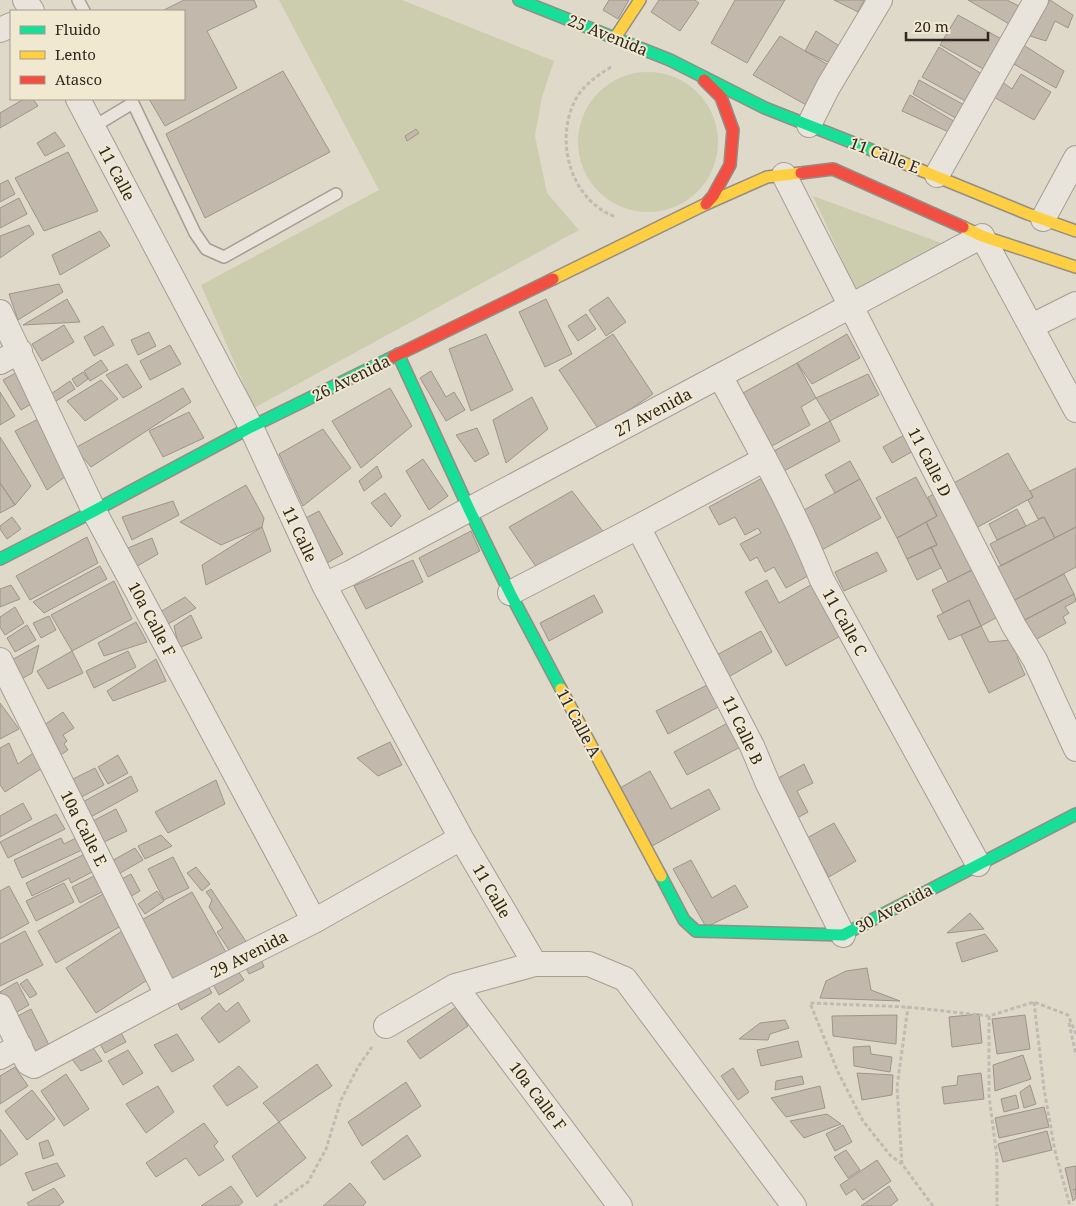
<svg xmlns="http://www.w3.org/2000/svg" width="1076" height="1206" font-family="'Noto Serif',serif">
<rect width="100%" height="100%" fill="#dfd9ca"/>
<path fill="#cccdae" d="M279 0H402L554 61 542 97 535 136 547 193 579 230 254 408 201 285 379 190Z
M578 142a70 70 0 1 1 140 0a70 70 0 1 1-140 0Z
M813 196 944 244 859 297Z"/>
<path fill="#c2b9ac" stroke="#9e958a" d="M184 0H254L257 7 207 31 237 88 165 126 149 99H184V11H162Z
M609 0H629L618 19 603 10Z
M659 0H695L699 3 680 31 651 12Z
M735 0H785L747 63 711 43Z
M834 0H864L858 12Z
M968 0H1007L1027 10 1016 28Z
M1050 0 1073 15 1068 28 1055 21 1046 41 1030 36Z
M958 15 1005 41 987 71 940 45Z
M816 31 841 47 832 64 805 51Z
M780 36 830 66 808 106 753 75Z
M1022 44 1064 71 1056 88 1012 63Z
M939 47 985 76 969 103 922 77Z
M283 71 330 152 205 218 166 134Z
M1021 74 1051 92 1034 120 992 96 1001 81 1012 89Z
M919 80 966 106 959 120 913 94Z
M910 95 957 123 951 133 902 111Z
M24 99H33L38 106 0 128V113Z
M416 129 419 133 407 141 405 136Z
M55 132 65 146 45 156 37 143Z
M68 152 98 211 44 231 15 178Z
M8 180 15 194 0 202V184Z
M19 198 27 214 0 228V208Z
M29 225 34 234 0 258V236Z
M100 231 110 246 60 275 52 255Z
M59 284 63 292 18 320 9 294Z
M608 297 626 322 606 336 589 310Z
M67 299 80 322 23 325Z
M546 299 572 354 545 367 519 312Z
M586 314 596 329 578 341 568 326Z
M64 325 74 342 42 361 32 344Z
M103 326 114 345 94 356 84 337Z
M149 332 156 346 138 355 131 340Z
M486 334 513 390 471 411 449 349Z
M613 334 653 394 599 430 559 370Z
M847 334 860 358 812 384 797 363Z
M170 345 181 364 150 380 140 361Z
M101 360 108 370 90 381 84 371Z
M797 363 816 398 801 407 810 425 772 446 743 393Z
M127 364 142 387 123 398 106 375Z
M23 369 40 399 21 410 3 380Z
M431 371 446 397 454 392 465 410 446 421 420 378Z
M83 372 88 379 77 387 72 379Z
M868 374 879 395 830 421 816 398Z
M101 380 118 399 85 421 67 401Z
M70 381 75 389 50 405 45 398Z
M183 388 191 402 91 467 75 448Z
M390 388 412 426 361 468 332 421Z
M0 392 15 416 0 425Z
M532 397 548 429 506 463 493 420Z
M189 412 204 438 163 457 149 431Z
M44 416 73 471 47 490 15 431Z
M830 421 840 441 782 472 772 452Z
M477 428 489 454 475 462 456 435Z
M323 429 351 468 303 506 279 454Z
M906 434 915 450 892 463 883 447Z
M0 437 31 486 15 505 0 483Z
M1008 453 1033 497 976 528 952 484Z
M423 459 448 496 429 510 406 471Z
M850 461 860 479 835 493 825 475Z
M377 466 382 477 364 491 359 481Z
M1076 468V527L1055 538 1044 517 1038 519 1028 500 1033 497 1030 491Z
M766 476 817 571 786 588 774 567 765 572 757 557 750 561 740 544 761 533 758 528 745 535 735 517 719 525 709 507Z
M916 477 937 516 897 538 876 498Z
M860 479 881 518 816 553 795 515Z
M0 483 15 505 0 513Z
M246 485 264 518 262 527 221 545 180 522Z
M572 491 605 534 537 568 509 527Z
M939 492 980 566 948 582 931 547 937 545 926 522 937 516 928 497Z
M385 493 401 516 391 527 371 503Z
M173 501 179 515 132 540 122 517Z
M1017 509 1026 526 997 540 989 524Z
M319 511 343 554 327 563 302 520Z
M12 517 21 529 7 539 0 529V526Z
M1044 517 1055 538 1001 566 990 544Z
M926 522 937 545 907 559 897 538Z
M262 527 271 551 206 585 202 565Z
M1076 527V567L1011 602 994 569Z
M471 531 480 551 428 577 419 558Z
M87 537 98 563 30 600 16 576Z
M152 538 158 554 127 572 123 550Z
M931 547 941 568 917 580 907 559Z
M877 552 887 571 844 591 835 572Z
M413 560 423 582 366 609 354 586Z
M100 566 107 579 44 613 33 602Z
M980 566 1003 614 981 626 969 600 943 613 932 590Z
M1064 574 1074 594 1015 625 1011 602Z
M767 580 779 603 816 582 844 634 786 666 745 592Z
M114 581 132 619 72 651 51 615Z
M11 585 20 599 0 607V589Z
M1074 594 1076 601 1065 607 1069 613 1063 617 1066 623 1035 640 1025 620Z
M594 595 603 612 549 641 540 623Z
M185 597 196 608 168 624 160 612Z
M969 600 981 626 949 640 937 616Z
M15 607 24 623 5 635 0 627V617Z
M191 615 202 638 179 648 174 626Z
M49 616 56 630 41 638 33 623Z
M136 622 147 642 104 656 98 643Z
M27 625 36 640 15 652 7 638Z
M981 626 989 642 1022 639 1029 651 1017 657 1025 675 989 693 961 635Z
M761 631 772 652 725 679 713 657Z
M39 645 32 673 18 681 8 662Z
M72 651 83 673 48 689 37 671Z
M128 651 136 667 94 688 86 671Z
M156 659 166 681 113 701 107 691Z
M709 684 720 706 668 734 656 711Z
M0 703 19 729 0 739Z
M63 712 74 728 63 735 67 741 64 744 68 750 56 758 37 730Z
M735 719 748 743 687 775 674 752Z
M390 742 402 765 378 776 357 758Z
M9 743 18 764 33 753 44 767 5 792 0 785V748Z
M118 755 128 773 108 784 98 767Z
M804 764 813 783 797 791 808 812 790 822 769 783Z
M95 768 104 785 76 800 67 782Z
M650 771 671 809 709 789 720 809 652 846 620 788Z
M131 776 138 791 87 819 79 804Z
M216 780 225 804 168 833 155 812Z
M23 803 32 819 0 837V816Z
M116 809 127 831 100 844 89 823Z
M56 814 65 829 8 858 0 842Z
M834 823 856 861 829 877 807 838Z
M161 835 172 846 145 859 138 846Z
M78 837 84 849 22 878 14 860 61 838 64 844Z
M135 848 143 860 115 876 108 863Z
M85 854 94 871 71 883 69 878 32 896 26 883Z
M173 857 189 888 164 900 148 869Z
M691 860 712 898 735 885 748 907 706 927 673 869Z
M196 867 210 884 202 891 187 873Z
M131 874 140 891 128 898 118 881Z
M96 875 104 891 80 903 72 887Z
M64 883 74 902 36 921 26 901Z
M9 886 29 923 0 939V891Z
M211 889 247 943 231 953 217 932 223 928 209 907 212 900 206 892Z
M157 891 164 901 145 914 138 904Z
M192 892 228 956 174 987 138 922Z
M103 894 121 926 56 963 38 931Z
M970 913 984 929 947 933Z
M25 931 43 965 0 986V944Z
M122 931 152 977 96 1013 66 968Z
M985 934 998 951 962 962 956 943Z
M259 954 264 967 249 974 243 961Z
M234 965 244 980 219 995 210 979Z
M867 968 871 990 900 1001 820 998 826 981 846 971Z
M27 979 37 994 30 998 20 984Z
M204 979 212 993 181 1010 174 996Z
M17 982 29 1005 12 1015 0 992Z
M238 1002 250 1021 219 1043 201 1018 219 1003 226 1012Z
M456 1007 468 1026 420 1059 407 1041Z
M31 1009 51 1049 34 1058 14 1018Z
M979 1014 982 1043 952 1047 949 1017Z
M897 1015 896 1044 833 1036 832 1016Z
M1025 1015 1030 1049 997 1054 992 1019Z
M785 1020 789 1028 770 1034 768 1040 739 1039 760 1023Z
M118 1027 126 1042 105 1053 97 1038Z
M177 1034 194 1060 172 1072 154 1045Z
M798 1041 802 1057 761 1066 757 1050Z
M91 1045 102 1061 81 1071 68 1054Z
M870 1046 871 1054 892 1057 890 1072 854 1066 853 1047Z
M128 1050 143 1073 123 1085 108 1061Z
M1023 1055 1031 1079 995 1091 993 1065Z
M317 1064 332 1086 279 1122 263 1103Z
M239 1066 258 1087 227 1106 213 1086Z
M15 1067 28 1086 0 1104V1076Z
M733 1068 749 1092 738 1100 721 1076Z
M857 1073 893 1075 892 1095 862 1100Z
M981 1073 984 1099 944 1104 942 1087 957 1085 958 1076Z
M66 1074 89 1109 64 1126 41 1091Z
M802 1076 804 1084 775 1090 776 1081Z
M406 1082 421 1106 362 1146 348 1122Z
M1030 1085 1036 1104 1024 1108 1020 1092Z
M158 1086 174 1112 146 1133 126 1104Z
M820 1086 825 1108 786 1117 771 1098Z
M32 1090 55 1119 27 1140 5 1111Z
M1016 1095 1019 1108 1004 1112 1001 1099Z
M1044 1107 1049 1127 999 1138 995 1118Z
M827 1114 841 1124 804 1138 790 1121Z
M279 1122 306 1158 257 1197 232 1156Z
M204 1123 218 1142 214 1146 224 1160 199 1176 186 1158 156 1177 146 1163Z
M843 1125 852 1142 835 1151 826 1134Z
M0 1129 18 1154 0 1166Z
M1047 1131 1052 1150 1003 1162 998 1144Z
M407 1135 421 1156 384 1180 371 1162Z
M48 1140 54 1155 43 1159 39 1143Z
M846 1150 860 1170 848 1178 834 1157Z
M877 1160 891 1181 863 1200 855 1189 846 1195 840 1185Z
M57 1163 65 1176 33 1191 25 1173Z
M1076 1166V1189L1073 1190 1076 1189V1198L1073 1201 1065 1168Z
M350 1183 366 1202 363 1206H323Z
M231 1186 243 1202 238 1206H201Z
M889 1186 898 1200 890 1206H861Z
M54 1188 64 1202 58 1206H29L27 1203Z"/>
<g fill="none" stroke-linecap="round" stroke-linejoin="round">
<g stroke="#a49e94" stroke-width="14">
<path id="lane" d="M78 0 84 11
M131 99 195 233 206 249 224 257 336 194
M93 127 133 103"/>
</g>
<g stroke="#a49e94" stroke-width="26">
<path id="street" d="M25 0 32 11
M0 30 11 25
M78 99 251 427 324 585 461 838 535 964
M809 125 828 87 880 0
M784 175 1014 626 1035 660 1076 749
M937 175 1036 0
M1043 219 1076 158
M0 312 94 511 314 921
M1032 326 1076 304
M0 362 20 351
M720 376C756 443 794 509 822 580L978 864
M638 527 752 746 768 784 843 935
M324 585 350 573 982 236 1076 410
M510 593 638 527 765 459
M0 660 167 995
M455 986 620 1206
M0 1006 23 1054 28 1063 34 1066 167 995 314 921 461 838
M386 1026 455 986 535 964H589L625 979 794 1206
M0 1057 20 1046"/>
</g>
<g stroke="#938e84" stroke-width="14">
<path id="fast" d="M519 0 670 60 765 108 874 151
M398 354 469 509 510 593 561 689
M0 559 94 511 251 427 393 357
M661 876 684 920 696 931 843 935 1076 814"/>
</g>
<g stroke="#938e84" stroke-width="14">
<path id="slow" d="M615 38 640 0
M874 151 1028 214 1076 231
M963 227 982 236 1076 267
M553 279 706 204 767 177 801 173
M561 689 661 876"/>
</g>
<g stroke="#938e84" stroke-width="14">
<path id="jam" d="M704 80 721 97 733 130 730 165 713 196 706 204
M801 173 833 169 963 227
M393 357 553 279"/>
</g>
<path stroke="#c0bbb2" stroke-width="3" stroke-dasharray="4 2.5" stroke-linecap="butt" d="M611 67C598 75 585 84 577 97 553 138 570 201 616 217
M1034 1002 1044 1089 1055 1151 1070 1206
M989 1016V1096L997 1157V1206
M1069 1023 1076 1055
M902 1164 897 1087 908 1007
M274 1206 308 1182 326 1149 341 1100 358 1067 372 1047
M933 1206 902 1164 890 1155 863 1121 838 1072 810 1003 908 1007 989 1016 1034 1002 1068 1015 1076 1034"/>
<use href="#lane" stroke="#e8e4db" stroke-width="11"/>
<use href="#street" stroke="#e8e4db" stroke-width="24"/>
<use href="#fast" stroke="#16e098" stroke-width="11"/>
<use href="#slow" stroke="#ffcf43" stroke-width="11"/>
<use href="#jam" stroke="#f24e42" stroke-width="11"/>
</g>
<g text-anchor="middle" stroke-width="4" stroke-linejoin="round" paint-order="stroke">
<g font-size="16" fill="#30271e" stroke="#f0e8d0">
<text transform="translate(608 35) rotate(22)" y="6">25 Avenida</text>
<text transform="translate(885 155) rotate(21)" y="6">11 Calle E</text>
<text transform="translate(117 173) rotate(62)" y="6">11 Calle</text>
<text transform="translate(351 378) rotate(-26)" y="6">26 Avenida</text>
<text transform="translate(653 412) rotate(-28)" y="6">27 Avenida</text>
<text transform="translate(930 462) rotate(63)" y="6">11 Calle D</text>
<text transform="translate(300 534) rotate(65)" y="6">11 Calle</text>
<text transform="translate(152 619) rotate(62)" y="6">10a Calle F</text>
<text transform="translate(845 622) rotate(61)" y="6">11 Calle C</text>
<text transform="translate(579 723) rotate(62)" y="6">11 Calle A</text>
<text transform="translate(743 730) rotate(65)" y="6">11 Calle B</text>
<text transform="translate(84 828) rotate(63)" y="6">10a Calle E</text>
<text transform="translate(492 891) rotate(60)" y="6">11 Calle</text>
<text transform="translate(894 908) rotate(-28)" y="6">30 Avenida</text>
<text transform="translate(249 954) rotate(-27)" y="6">29 Avenida</text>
<text transform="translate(538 1096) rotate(53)" y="6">10a Calle F</text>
</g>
</g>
<rect x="10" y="10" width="175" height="90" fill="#f0e8d0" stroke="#a39b89"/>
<rect x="20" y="26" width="25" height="8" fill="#16e098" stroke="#a39b89"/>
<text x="55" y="35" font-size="15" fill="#30271e">Fluido</text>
<rect x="20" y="51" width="25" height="8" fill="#ffcf43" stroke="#a39b89"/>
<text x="55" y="60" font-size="15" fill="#30271e">Lento</text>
<rect x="20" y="76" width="25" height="8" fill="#f24e42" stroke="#a39b89"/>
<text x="55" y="85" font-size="15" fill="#30271e">Atasco</text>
<path d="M906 32v8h82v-8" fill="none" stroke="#30271e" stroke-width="2.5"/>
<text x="914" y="32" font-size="15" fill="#30271e" stroke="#f0e8d0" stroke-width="4" paint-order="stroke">20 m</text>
</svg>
